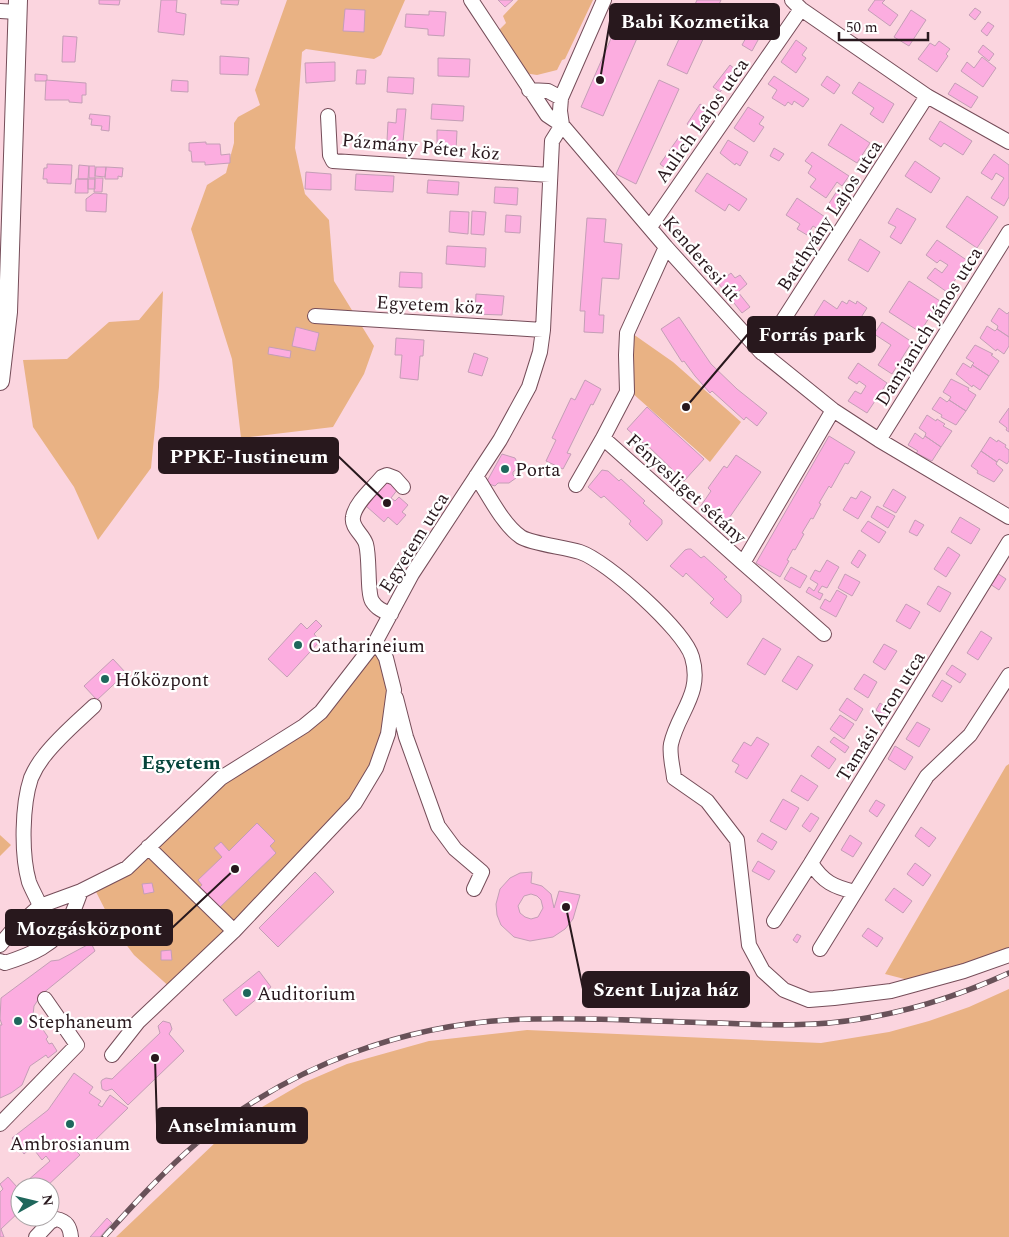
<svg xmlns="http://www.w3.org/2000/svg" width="1009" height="1237" font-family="Spectral,serif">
<rect width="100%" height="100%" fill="#fbd5df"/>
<path fill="#e9b284" d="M287 0H405L381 55 374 59 306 49 302 52 295 148 305 194 329 220 334 281 374 346 364 374 333 427 241 438 232 359 191 229 207 185 226 173 234 143V123L238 117 260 105 255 90Z
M518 0H593L565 59 562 60 557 70 537 75 524 73 497 32 506 23 503 16Z
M163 291 159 387 151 468 98 540 74 487 33 427 23 360 67 359 109 322 139 320Z
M633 334 673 362 741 422 710 462 631 392Z
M376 641 386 658 388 734 355 803 172 989 134 955 116 931 93 886 112 877 221 778 304 726Z
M1009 764V961L916 982 885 974 1006 766Z
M0 835 11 845 0 856Z
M1009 989V1237H116L238 1121 303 1083 347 1064 429 1041 527 1030 821 1043 889 1032 929 1021 969 1007Z"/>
<path fill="#fcade0" stroke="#c49eb6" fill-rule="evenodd" d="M99 0H120L119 5 99 4Z
M161 0H177L176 12 186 14 184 35 158 32Z
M221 0H239L238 5 221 4Z
M498 0H513L505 7Z
M697 0H721L687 74 667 65Z
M875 0H885L882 3 898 15 890 26 868 10Z
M975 8 981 12 975 20 969 15Z
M345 9 365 10 364 32 343 31Z
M911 10 926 20 909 46 894 37Z
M429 11 446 12 444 36 428 35V29L405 27 406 14 429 15Z
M623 11 645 20 603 116 581 107Z
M988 22 994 26 987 36 981 31Z
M753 25 763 31 752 51 742 45Z
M63 36 77 37 75 62H62Z
M796 40 807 48 802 55 806 58 796 73 781 62Z
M939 41 950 49 946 54 948 56 937 72 918 59 930 43 935 46Z
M983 45 994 54 989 61 978 52Z
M220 56 249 58 248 75 220 74Z
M982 57 996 68 983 87 961 71 967 62 974 68Z
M438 58 470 59 469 77 438 76Z
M335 62V81L306 83 305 63Z
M730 65 736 70 720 92 713 87Z
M357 70H366L365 84H356Z
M35 74 47 75V80L46 81H35Z
M774 76 809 99 803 107 794 101 792 105 788 102 785 106 772 98 777 90 768 84Z
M827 76 840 85 834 94 821 85Z
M388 77 414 78 413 94 387 92Z
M46 80 86 83V95H82V103L69 102V100H45Z
M172 80 188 81V92L171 91Z
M659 80 679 89 636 184 616 174Z
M859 82 894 104 883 123 870 114 874 108 852 93Z
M955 83 978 97 971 108 948 94Z
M432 104 464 106 463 121 431 119Z
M700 104 711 111 697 131 687 124Z
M748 107 764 117 759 124 764 127 754 142 734 128Z
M397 109H406L403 142 387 141 388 122 396 123Z
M90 114 110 116 109 131 101 130 102 126 91 125 92 119H89Z
M940 121 972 141 963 155 944 143 941 147 929 139Z
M841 124 870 143 857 163 828 145Z
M437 130 457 131 456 151 437 150Z
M681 134 690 140 669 171 660 164Z
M728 140 748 152 740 166 736 163 735 165 720 153Z
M206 142V144H220L221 155 230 154V163L205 165V162H192L191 151H189V143Z
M774 148 784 154 779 161 770 156Z
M812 152 849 176 842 186 837 182 826 198 810 187 816 179 808 173 812 166 805 161Z
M994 154 1009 165V197L1004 206 991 198 1004 178 996 173 992 180 981 173Z
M915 161 940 178 931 193 905 176Z
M47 164 72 165 71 184 47 183V179H43L44 168H47Z
M79 165 89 166 88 179H78Z
M89 166H95V178H89Z
M96 167H106L105 177 95 176Z
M106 167 123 168 122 177 118 176V179H105Z
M306 172 331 174V190L305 189Z
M707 173 747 199 739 211 729 204 725 211 695 191Z
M356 174 394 176 393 192 355 190Z
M95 178H103L102 192H94Z
M76 179H88V193H75Z
M88 179H95V189H88Z
M428 180 459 182 458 195 427 193Z
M495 187 518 188 517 205 494 203Z
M837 191 844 197 833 213 826 208Z
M94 193 107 194 106 212 86 211V199Z
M967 196 998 217 977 248 946 227Z
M797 198 828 219 820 230 813 226 807 235 797 229 800 224 786 215Z
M897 208 916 219 901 244 890 237 896 227 888 223Z
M450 211 469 212 468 234 449 232Z
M472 211 486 212 484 235 471 234Z
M506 215 521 216 520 233 505 232Z
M587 218 606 219 604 242 622 244 619 279 602 278 599 315H604L603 333 584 332 585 311H580Z
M860 239 880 252 868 272 848 260Z
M937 240 968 261 947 292 927 278 935 268 942 273 948 265 940 260 937 263 926 255Z
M447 246 486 248 485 267 446 264Z
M400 272 422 273V288L399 287Z
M731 273 735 278 740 275 747 284 738 292 750 307 742 313 718 283Z
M909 281 940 301 920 332 889 312Z
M476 294 504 296 502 315 475 314Z
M824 300 837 309 842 301 847 304 849 300 856 304 857 301 867 308 848 338 814 316Z
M999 308 1007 314 1009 312V337L997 329 998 326 991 321Z
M679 317 711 364 737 389 767 413 757 426 746 417 744 420 712 391 710 393 695 376 684 361 682 362 661 329Z
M882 322 912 342 892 374 878 365 891 345 874 334Z
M987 326 995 331 997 329 1009 337V346L1004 354 997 349 996 351 980 338Z
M296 327 319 333 315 351 292 346Z
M396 338 424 340 423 356H420L418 380 400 378 402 355H395Z
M975 345 993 354 991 355 999 361 989 376 972 365 974 363 966 358Z
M269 347 291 351 290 358 268 354Z
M474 353 488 358 482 376 468 372Z
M858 363 887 383 867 413 848 401 855 391 861 394 866 386 859 381 857 384 848 378Z
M963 363 971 368 972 365 989 376 980 390 973 385 972 387 956 374Z
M951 379 969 388 968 390 976 395 966 411 949 400 951 397 943 392Z
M585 380 601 389 593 405 591 404 567 453 571 454 563 469 546 461 556 440 552 438 571 398 575 400Z
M940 397 947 402 949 400 966 411 956 425 941 417 942 415 932 409Z
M647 407 704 459 684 481 644 442 643 443 627 429Z
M1009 408V432L1006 430 1007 428 999 422Z
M927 415 936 421 937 419 945 424 943 426 952 431 941 447 925 436 926 433 919 428Z
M915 433 923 439 925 436 941 447 932 461 916 453 918 451 908 445Z
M829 436 855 452 848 464 845 463 831 488 829 486 819 503 821 504 813 519 811 518 802 533 804 534 795 550 793 549 787 560 789 561 780 577 756 563Z
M990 437 997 442 998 440 1006 445 1005 447 1009 450V461L1007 464 999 459 997 462 981 451Z
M981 451 997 462 996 464 1003 470 994 482 977 473 978 471 971 466Z
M502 454 515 458 519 466 518 468 513 472V475L516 478 509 483H498L495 486 486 483Z
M736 455 761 472 725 524 700 507 711 491 708 488 724 466 727 468Z
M602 470 608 471 619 481 621 479 645 501 643 503 662 520V524L647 541 629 524 631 521 604 496 601 498 588 487Z
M388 481 398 489 391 498 395 501 399 497 408 505 402 512 406 515 397 525 388 517 384 522 366 506Z
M893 489 906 497 896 513 883 506Z
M861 491 871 497 858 519 843 510 851 497 856 499Z
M877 506 895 516 888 528 871 517Z
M960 517 980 529 971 544 951 532Z
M915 520 924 525 917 536 909 532Z
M868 521 886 532 879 543 861 531Z
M948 547 960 555 946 577 934 569Z
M688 549H691L701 558 704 556 727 577 724 579 741 595V602L727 618 710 603 714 599 686 573 683 577 670 566 685 550Z
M859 550 866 555 858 568 851 563Z
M827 560 839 567 827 588 822 586 818 592 823 594 820 600 806 592 809 587 814 591 818 584 810 579 815 570 820 572Z
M791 567 807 576 800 588 784 579Z
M997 573 1006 579 999 590 990 584Z
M845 574 860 582 852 596 838 588Z
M938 586 951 593 940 612 927 604Z
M837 590 847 596 836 617 820 608 825 599 830 602Z
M906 604 920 612 910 629 896 621Z
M316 620 322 626 314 634 320 641 287 677 268 659 301 623 307 629Z
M981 631 992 638 978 660 967 653Z
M763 638 781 649 765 675 747 664Z
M884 644 897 651 885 670 873 662Z
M798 656 813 665 797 690 782 681Z
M113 659 126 673 97 700 84 686Z
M952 665 966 674 960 683 946 674Z
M864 674 877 682 868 698 854 689Z
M942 680 952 686 942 702 932 696Z
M847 698 863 709 856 721 839 710Z
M880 703 892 711 887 718 876 710Z
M840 715 854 724 844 739 830 729Z
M917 722 930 729 919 747 906 739Z
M757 737 769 744 747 779 735 772 739 765 732 761 744 742 751 746Z
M834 737 849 747 845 753 830 742Z
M818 746 836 759 829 769 811 756Z
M895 746 913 757 905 770 888 759Z
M801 775 818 786 808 801 791 791Z
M783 799 799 808 786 830 770 821Z
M876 800 885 805 877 817 869 811Z
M811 813 819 818 810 832 802 826Z
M257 823 275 841 270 846 276 853 217 910 198 889 202 885 198 880 222 857 214 848 221 842 229 851Z
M921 827 936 838 929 847 915 836Z
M762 833 777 842 772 850 757 841Z
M850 835 862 843 853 857 841 850Z
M758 861 775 871 769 880 752 871Z
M915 863 931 875 923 886 907 874Z
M315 872 334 892 278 947 259 928Z
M532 872 531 883 542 886 551 894 554 908 559 891 580 895 573 919 565 929 553 937 530 941 514 937 501 925 497 915 496 904 500 889 510 878 520 873ZM531 894 537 896 541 900 543 908 538 917 531 919 525 917 520 913 518 906 524 896Z
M152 883 154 892 144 894 142 884Z
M894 888 912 901 903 913 885 900Z
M868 928 883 938 877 947 862 936Z
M797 934 801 936 797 943 793 940Z
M91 943 95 951 42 994 34 1006 33 1015 48 1037 46 1039 49 1044 52 1043 57 1051 48 1058 46 1055 30 1066 22 1085 11 1093 0 1098V1025H2L0 1019 1 998 51 961 59 960Z
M171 950 172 960H161V951Z
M259 971 271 987 236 1016 223 1000Z
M163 1021 170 1023 172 1029 169 1034 184 1051 128 1105 112 1089 106 1091 102 1089 101 1082 102 1080 106 1078 112 1079 160 1033 158 1026Z
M74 1073 93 1087 89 1093 101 1101 98 1105 102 1107 110 1095 128 1108 91 1144 88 1141 77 1152 80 1155 46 1187H33L27 1181 50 1161 46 1156 42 1160 32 1147 24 1154 12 1138 48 1110Z
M8 1177 17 1187 14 1190 20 1196V1211L1 1229 4 1237H0V1192L3 1189 0 1184Z
M107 1218 112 1223 100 1237H90Z"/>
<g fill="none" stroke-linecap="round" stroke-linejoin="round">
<g stroke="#754d59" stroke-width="16">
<path id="minor" d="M471 0 547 115 562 125 666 247 760 351 833 410 879 440 1009 517
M792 0 801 9 927 96 1009 142
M0 11 17 12
M529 90 548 91 561 98
M328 116 330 155 333 161 550 175
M650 227 801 9
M315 316 543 330
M762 353 927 96
M603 438 743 563
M879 440 1009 232
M476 476C488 494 503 525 521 537 532 544 565 547 580 552 607 561 684 630 692 657 703 694 678 712 671 744 669 754 673 767 674 778L707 801 737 840 749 945 763 971 784 990 809 1000 834 998 891 991 964 971 1009 955
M576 485 603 438 627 392 626 355 627 333 666 247
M391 614C383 611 377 609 372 601 367 592 370 558 366 544 363 534 351 528 353 517 355 503 373 488 382 477L387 475 395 478 403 487
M824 634 743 563 833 410
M396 698 406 737 438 826 455 849 482 872 474 889
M148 847 234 931
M855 892C834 887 823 882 811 863L1009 542
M40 906C37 898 32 890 29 882 21 854 22 805 31 778 34 771 40 761 45 755 59 737 77 722 94 706
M774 921 811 863
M0 945 10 933 40 906 81 891 127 868 221 778 304 726 321 712 376 641 412 574 500 440 529 387 540 352 543 330 552 141 562 125 560 111 561 98 604 0
M820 949 927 776 970 735 1009 675
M0 961 5 963C30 955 56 945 69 920 74 911 77 901 81 891
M112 1055 138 1022 234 931 355 803 376 768 388 734 394 690 386 658 376 641
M0 1124 77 1045 45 999
M36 1237 50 1222 56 1219C67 1221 70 1227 71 1237"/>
</g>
<g stroke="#754d59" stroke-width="20">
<path id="major" d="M0 381 8 312 18 0"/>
</g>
<use href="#minor" stroke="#fff" stroke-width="14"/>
<use href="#major" stroke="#fff" stroke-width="18"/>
<g stroke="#695259" stroke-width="5.5">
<path id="rail" d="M104 1237C134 1204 164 1171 198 1142 292 1064 411 1021 533 1019 596 1017 658 1022 721 1023 757 1025 793 1026 829 1023 892 1017 952 999 1009 973"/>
</g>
<use href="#rail" stroke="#fff" stroke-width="4" stroke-dasharray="11" stroke-linecap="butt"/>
</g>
<g fill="#1f675c" stroke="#fff" stroke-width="2">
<circle cx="505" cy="469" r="5"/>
<circle cx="298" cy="645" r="5"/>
<circle cx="105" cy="679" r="5"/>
<circle cx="247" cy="993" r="5"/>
<circle cx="18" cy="1021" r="5"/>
<circle cx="70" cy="1124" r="5"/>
</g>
<g text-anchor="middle" stroke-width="4.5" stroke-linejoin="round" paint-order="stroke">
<g font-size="19" fill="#28181d" stroke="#fff">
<text transform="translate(701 120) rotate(-55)" y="7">Aulich Lajos utca</text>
<text transform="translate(421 146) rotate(5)" y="7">Pázmány Péter köz</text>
<text transform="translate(829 215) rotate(-57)" y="7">Batthyány Lajos utca</text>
<text transform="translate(702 258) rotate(49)" y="7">Kenderesi út</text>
<text transform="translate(430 304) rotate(3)" y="7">Egyetem köz</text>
<text transform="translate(928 326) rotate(-58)" y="7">Damjanich János utca</text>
<text transform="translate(687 488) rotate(42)" y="7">Fényesliget sétány</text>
<text transform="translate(413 542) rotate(-58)" y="7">Egyetem utca</text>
<text transform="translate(880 716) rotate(-58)" y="7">Tamási Áron utca</text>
</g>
<g font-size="19" fill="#28181d" stroke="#fff" text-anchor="start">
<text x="515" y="476">Porta</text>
<text x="308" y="652">Catharineium</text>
<text x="115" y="686">Hőközpont</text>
<text x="257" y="1000">Auditorium</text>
<text x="28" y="1028">Stephaneum</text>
<text x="70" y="1150" text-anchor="middle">Ambrosianum</text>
</g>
<g font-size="20" font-weight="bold" fill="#06443b" stroke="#fff">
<text x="181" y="769">Egyetem</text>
</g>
</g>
<path fill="none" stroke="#28181d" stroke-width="2" d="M600 80L610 21M686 407L748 334M387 503L338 456M235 869L172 928M566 907L583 989M155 1058L157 1125"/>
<g fill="#28181d" stroke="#fff" stroke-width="2">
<circle cx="600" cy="80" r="5"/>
<circle cx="686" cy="407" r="5"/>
<circle cx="387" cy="503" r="5"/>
<circle cx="235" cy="869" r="5"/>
<circle cx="566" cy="907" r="5"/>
<circle cx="155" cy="1058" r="5"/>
</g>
<g fill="#28181d" stroke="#28181d" stroke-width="2">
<rect x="610" y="4" width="169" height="35" rx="5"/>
<rect x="748" y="317" width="127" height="35" rx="5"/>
<rect x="159" y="438" width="179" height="35" rx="5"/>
<rect x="6" y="910" width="166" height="35" rx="5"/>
<rect x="583" y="972" width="166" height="35" rx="5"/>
<rect x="157" y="1108" width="150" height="35" rx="5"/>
</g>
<g font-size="20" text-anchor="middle" font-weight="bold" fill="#fff">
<text x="695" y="28">Babi Kozmetika</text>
<text x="812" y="341">Forrás park</text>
<text x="249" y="463">PPKE-Iustineum</text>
<text x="89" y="935">Mozgásközpont</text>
<text x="666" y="996">Szent Lujza ház</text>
<text x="232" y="1132">Anselmianum</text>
</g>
<g transform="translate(35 1202) rotate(82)"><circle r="24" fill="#ffffff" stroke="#a9a3a5"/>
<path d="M0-4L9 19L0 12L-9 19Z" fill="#1f675c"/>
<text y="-8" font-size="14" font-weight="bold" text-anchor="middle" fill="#28181d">N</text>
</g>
<path d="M839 32v8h89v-8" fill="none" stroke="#28181d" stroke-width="2.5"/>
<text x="846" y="32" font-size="15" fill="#28181d" stroke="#ffffff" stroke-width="4" paint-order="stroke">50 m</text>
</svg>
